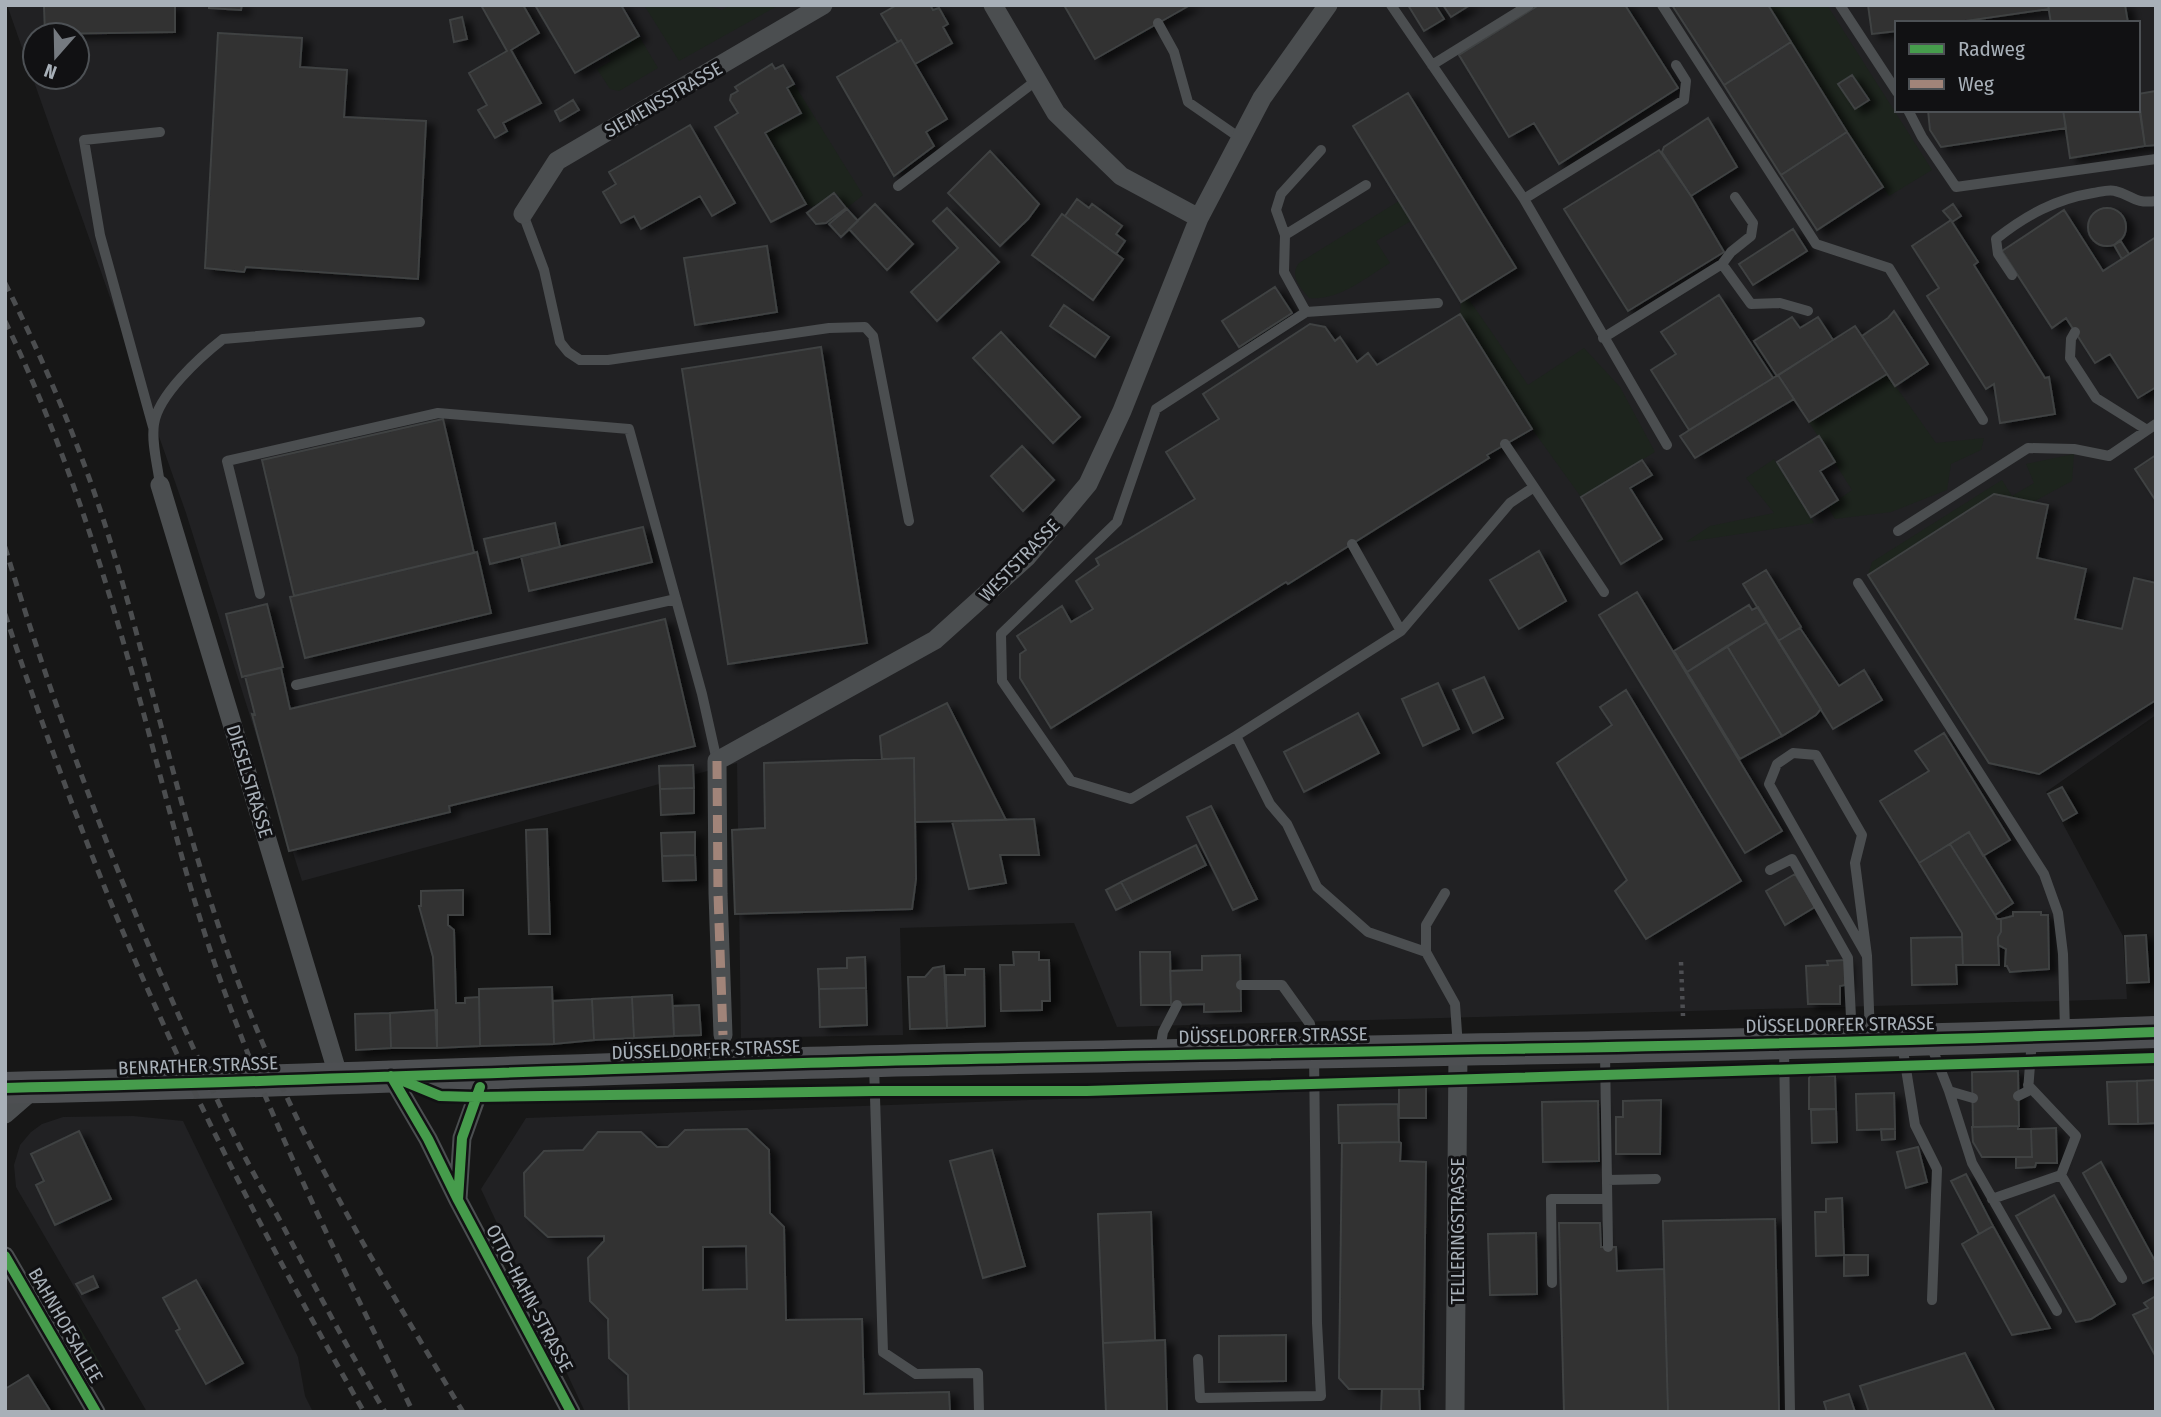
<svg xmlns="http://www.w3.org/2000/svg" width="2161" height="1417" font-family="'Fira Sans Condensed',sans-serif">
<defs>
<filter id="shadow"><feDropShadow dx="8" dy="4.5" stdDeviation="3.5" flood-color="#0009"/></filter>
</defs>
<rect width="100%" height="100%" fill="#171717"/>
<path fill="#212123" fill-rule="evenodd" d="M7 5H2156V715L2046 792 2123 936 2127 999 1117 1027 1074 923 900 928 903 1035 741 1038 737 763 302 881 186 513ZM1897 23H2138V110H1897ZM35 35H77V77H35Z
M2156 1060V1412H585L481 1189 526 1118Z
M133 1116 183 1121 298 1357 305 1396 313 1412H147L16 1187 14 1165 20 1145 31 1132 42 1124 63 1117Z"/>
<path fill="#1d241d" d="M644 5H706L722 10 731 5H779L679 61Z
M1768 5H1827L1932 170 1889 196Z
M639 36 658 68 619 91 610 89 597 69 611 61 607 54Z
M794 84 863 195 847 208 836 193 812 207 806 204 765 133 800 114 787 88Z
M1399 201 1411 221 1376 241 1390 263C1365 278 1339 301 1309 298 1300 287 1289 276 1299 263Z
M1468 298 1528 385 1584 348 1620 387 1655 452 1581 497 1532 429 1460 314 1461 302Z
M1887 374 1936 443 1984 438 1981 450 1951 464 1947 490 1891 512 1835 519 1828 507 1852 490 1809 422Z
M2074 454 2072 481 2033 502 1994 494 1868 575 1872 562 2002 480 2012 496 2034 483 2026 464Z
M1774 459 1814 523 1686 542 1710 526 1774 513 1746 478Z
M77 1323 102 1367 94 1371 69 1328Z"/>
<path fill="#303031" stroke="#3f4243" stroke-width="2" fill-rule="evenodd" filter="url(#shadow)" d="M44 5H175V32L45 34Z
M209 5H242L241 10 209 8Z
M481 5H523L539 33 511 50 541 103 503 123 507 131 495 138 478 110 487 105 469 73 507 51Z
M535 5H621L639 36 575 73Z
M897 5H930L933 10 939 8 948 24 943 27 952 43 915 64 901 40 898 42 881 14Z
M1064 5H1190L1095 59Z
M1408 5H1435L1444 19 1424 31Z
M1443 5H1470L1451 17Z
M1539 5H1625L1678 88 1559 164 1534 123 1509 137 1459 55Z
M1672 5H1768L1791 42 1724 85Z
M1868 5H2048L2049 9 1952 23H1897V31L1872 34Z
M2048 5H2125L2128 23H2051Z
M462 17 467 39 454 42 450 20Z
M218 33 302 38 300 67 347 70 344 117 426 121 418 279 246 267 244 272 205 268Z
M901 40 947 119 926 132 934 146 894 176 837 77Z
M1791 42 1847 132 1781 175 1724 85Z
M772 64 775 69 783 65 794 84 787 88 801 113 765 133 806 204 771 222 715 127 738 113 730 100 731 95 738 91 735 87Z
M1852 75 1869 100 1855 109 1838 84Z
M2156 91V145L2145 146 2138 94Z
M1408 93 1516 268 1461 302 1353 126Z
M573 100 579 110 560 121 555 111Z
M2138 100 2145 146 2070 158 2063 110H2138Z
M1928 110H2063L2066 128 1941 147 1930 130Z
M1708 118 1737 167 1691 196 1662 152 1664 147Z
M690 125 735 203 712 216 700 196 641 229 634 216 621 223 603 192 616 184 609 172Z
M1847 132 1883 187 1817 230 1781 175Z
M1659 150 1691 196 1724 252 1628 311 1564 209Z
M990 151 1039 204 1028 219 1000 246 948 193Z
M834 193 846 208 826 223 816 224 807 213Z
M1077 199 1089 208 1092 204 1122 226 1116 234 1125 241 1116 254 1065 216Z
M875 204 913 244 887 270 849 229Z
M1953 204 1961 216 1952 222 1978 262 1974 265 2045 378 2049 377 2055 414 2000 423 1994 384 1986 389 1927 296 1939 288 1912 246 1951 220 1943 211Z
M947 208 999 262 937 321 911 292 958 248 933 221Z
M2088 227a19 19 0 1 1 38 0a19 19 0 1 1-38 0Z
M847 209 858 221 841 237 829 224Z
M2064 210 2103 271 2156 237V387L2138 398 2110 354 2095 363 2066 318 2052 328 2002 251Z
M1062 214 1123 259 1093 300 1032 255Z
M1793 229 1807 251 1753 285 1739 264Z
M2120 240 2129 254 2122 259 2114 245Z
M767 246 777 312 695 325 684 258Z
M1275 287 1292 313 1239 347 1222 321Z
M1719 295 1773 378 1689 430 1651 370 1676 354 1661 332Z
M1064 305 1109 337 1095 357 1050 326Z
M1894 311 1928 364 1895 386 1862 336 1888 318Z
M1460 314 1532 429 1487 455 1489 458 1288 584 1286 582 1051 728 1020 678V654L1026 650 1017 636 1062 606 1071 622 1093 609 1076 581 1099 565 1096 559 1195 499 1166 452 1219 419 1203 394 1310 324 1325 327 1335 341 1340 337 1357 362 1368 353 1377 365Z
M1792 317 1800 328 1818 317 1833 340 1777 376 1754 341Z
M1855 326 1887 374 1809 422 1778 375Z
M1001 332 1080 417 1053 443 973 358Z
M821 347 867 643 728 664 682 369Z
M1778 375 1794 399 1695 458 1680 436Z
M443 419 474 553 294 596 262 460Z
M1819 436 1835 462 1820 471 1838 500 1811 517 1777 462Z
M1022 446 1054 480 1023 511 991 476Z
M2156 455V501L2135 469Z
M1642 460 1652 475 1630 488 1662 539 1621 564 1581 497Z
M1994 494 2048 505 2037 558 2086 569 2075 619 2122 629 2134 578 2156 583V700L2039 774 1989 763 1868 575Z
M555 523 560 547 490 564 484 539Z
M643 527 652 562 529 591 521 556Z
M1539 551 1566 601 1519 629 1490 580Z
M477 552 491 613 305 658 290 597Z
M1766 570 1801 627 1778 641 1743 584Z
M1637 592 1782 831 1745 853 1599 615Z
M267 604 283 667 242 677 226 614Z
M1749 605 1752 610 1758 607 1767 622 1687 672 1674 651Z
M665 619 695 746 449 806 450 812 289 851 252 714 255 715 245 676 281 668 290 709Z
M1767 622 1821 709 1816 715 1782 736 1727 646Z
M1800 628 1839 686 1864 670 1882 700 1833 729 1778 641Z
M1727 646 1782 736 1740 759 1687 672Z
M1484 677 1503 718 1473 733 1453 690Z
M1438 683 1459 729 1423 746 1402 699Z
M1626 690 1741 881 1646 939 1615 891 1627 880 1557 763 1612 725 1600 707Z
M947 703 1006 820 915 822 914 758 882 759 880 736Z
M1358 713 1379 753 1304 792 1284 752Z
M1944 733 2010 840 1983 856 1969 832 1919 863 1880 801 1929 771 1915 751Z
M914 758 916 879 912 909 735 914 732 830 765 828 764 763Z
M693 765 694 788 660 789 659 766Z
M2062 787 2077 813 2063 821 2048 794Z
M694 788V813L661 815 660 789Z
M1211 806 1257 899 1233 910 1187 817Z
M1034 819 1039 855H1000L1006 883 969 889 952 821Z
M547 829 550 934H529L526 830Z
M695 832V855L662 856 661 833Z
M1969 832 2013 903 1995 915 1950 844Z
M1950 844 1995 915 1997 919H2001V932L1998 937 1999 965H1963L1962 933 1919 863Z
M1196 845 1206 865 1132 902 1121 882Z
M695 855 696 880 663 881 662 856Z
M1795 874 1815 907 1785 925 1766 891Z
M1121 882 1132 902 1116 910 1106 890Z
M463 890V915H448V925L454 930 456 1003H465V998L479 997 480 1046 437 1048 433 957 419 906H421V891Z
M2013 912H2041V915H2048L2049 969 2010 972 2007 966H2005L2006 949 1998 945V937L2001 932V919L2013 916Z
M2146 935 2149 982 2127 983 2125 936Z
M1962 937 1963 965H1956L1957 984 1912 985 1911 938Z
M1013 952H1039V960H1049L1050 1001H1042V1010L1001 1011 1000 965H1014Z
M1140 952H1170L1171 1005H1141Z
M1240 955 1241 1011 1204 1012V1004L1171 1005 1170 971 1202 970V956Z
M865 957 866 988 819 989 818 969 847 968V958Z
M1845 960V985L1840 986V1004H1808L1806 966 1828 965 1827 961Z
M944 966 947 1028 910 1029 908 977H925L933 968Z
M965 969H984L985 1026 947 1028 946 975H965Z
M552 987 554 1044 480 1046 479 989Z
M866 988 867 1025 820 1027 819 989Z
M672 995 674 1036 634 1038 632 997Z
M632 997 634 1038 594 1040 592 999Z
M592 999 594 1040 554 1044 553 1001Z
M699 1005 701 1035 674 1036 673 1006Z
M437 1010V1048H391L390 1013Z
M390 1013 391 1048 356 1050 355 1014Z
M2018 1071 2019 1126 1973 1127 1972 1072Z
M1811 1075 1835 1076 1836 1109H1809V1078Z
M2156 1080V1123L2138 1124 2137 1081Z
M2137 1081 2138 1124H2109L2107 1082Z
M1399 1086H1426V1118H1399Z
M1894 1093 1895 1129 1857 1130 1856 1094Z
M1661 1100 1660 1154H1616V1117H1623V1101Z
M1598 1101 1599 1161 1543 1162 1542 1102Z
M1398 1104 1399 1142 1339 1143 1338 1105Z
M1836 1109 1837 1142 1812 1143 1811 1110Z
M2018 1126V1129H2031L2032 1157H1982L1973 1142 1972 1127Z
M2056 1128 2057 1163H2036L2035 1167 2016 1168V1157H2032L2031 1129Z
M747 1129 769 1150 770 1213 784 1227 786 1320 862 1319 864 1394 949 1392 950 1412H629L628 1375 609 1358 608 1319 590 1301 588 1258 604 1241V1236L548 1237 525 1216 524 1173 544 1151 583 1150 598 1132H641L657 1147H668L685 1130ZM746 1246 747 1289 703 1290V1247Z
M1881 1129H1895V1139L1882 1140Z
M79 1131 111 1199 55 1225 36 1185 44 1181 31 1154Z
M1399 1142 1401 1143 1400 1161 1426 1162 1423 1389H1349L1339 1378 1342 1143Z
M1918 1147 1927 1182 1906 1188 1897 1152Z
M992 1150 1025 1266 983 1278 950 1161Z
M2101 1162 2156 1263V1277L2143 1283 2083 1173Z
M1966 1174 1993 1226 1979 1234 1951 1181Z
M2054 1195 2115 1304 2091 1319 2076 1322 2016 1216Z
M1842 1198 1844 1255 1816 1256 1815 1212H1826V1199Z
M1151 1212 1155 1340 1103 1343 1098 1214Z
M1775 1219 1779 1412H1668L1663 1221Z
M1559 1223H1600L1601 1247H1616L1617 1271 1664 1269 1668 1412H1564Z
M1993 1226 2050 1328 2012 1335 1962 1244Z
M1536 1233 1537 1294 1490 1295 1488 1234Z
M1844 1255H1868V1275L1844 1276Z
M93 1276 98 1287 82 1294 76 1284Z
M196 1280 243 1363 206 1384 176 1331 180 1329 163 1298Z
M2156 1296V1357L2133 1315 2148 1308 2144 1303Z
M1286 1335V1381L1219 1382V1336Z
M1165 1340 1167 1412H1106L1103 1343Z
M1965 1353 1995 1412H1869L1860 1386Z
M28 1375 51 1412H5V1389Z
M1382 1389H1419L1420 1412H1381Z
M1849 1394 1855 1412H1827L1824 1402Z"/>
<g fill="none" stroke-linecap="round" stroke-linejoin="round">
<path stroke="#4d4e52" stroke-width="4.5" stroke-dasharray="3.5 5" stroke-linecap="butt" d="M1681 962 1683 1016"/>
<path stroke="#4b4e50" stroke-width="10" d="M1391 5 1524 199 1667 445
M1662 5 1816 244 1889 268 1983 420
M1840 5 1897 92
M1158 23 1174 52 1188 102 1240 138
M1432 65 1529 5
M1908 110 1922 137 1956 187 2156 159
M1366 185 1285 235 1284 272 1306 312 1156 409 1117 522 1001 634 1002 681 1071 781 1131 799 1236 736 1270 804 1287 824 1317 887 1368 932 1426 952
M898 186 1037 80
M1524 199 1684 100 1686 81 1676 65
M523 214 544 270 560 342 568 352 580 360H608L829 328 865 327 873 336 909 521
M1285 235 1276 210 1281 194 1321 150
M1722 264 1731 252 1751 236 1753 223 1735 197
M2012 275 1998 254 1996 239C2026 215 2056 199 2093 193 2100 192 2109 189 2115 191 2133 195 2133 204 2156 201
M1306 312 1438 303
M2075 332 2071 339 2070 358 2096 398 2147 430
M1603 338 1722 264 1751 304 1780 303 1808 311
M153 427 100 235 84 140 160 132
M160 485C158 466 151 443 154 424 158 395 200 357 223 339L420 322
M1534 487 1604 592
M1898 531 2028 448 2074 449 2109 456 2156 424
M1352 544 1401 631
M1858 583 2044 874 2058 913 2063 954 2065 1031
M260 594 227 461 438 413 629 429 702 694 717 761
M296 685 676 599
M1236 736 1401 631 1510 503 1534 487 1505 444
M1770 870 1792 859 1848 958 1852 1037
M1445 893 1426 925V952L1455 1004 1458 1047
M1867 956 1855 863 1862 835 1816 755 1793 753 1777 764 1769 784 1867 956 1870 1036
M1930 1043 1949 1091 1973 1098
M1902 1044 1915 1125 1937 1169 1932 1300
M1784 1047 1790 1412
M1160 1050 1163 1032 1177 1005
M1605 1053 1608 1247
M874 1065 883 1352 916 1374 978 1373 979 1412
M2028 1085 2076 1136 2061 1175 2122 1278
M1949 1091 1972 1163 2057 1311
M2018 1096 2028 1091 2032 1039
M1607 1180 1656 1179
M1992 1199 2061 1175
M1552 1283 1551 1199H1607
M1198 1359 1200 1398 1321 1396 1317 1323 1314 1051 1310 1024 1282 985H1241"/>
<path stroke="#4b4e50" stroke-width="19" d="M993 5 1056 113 1121 176 1199 218
M523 214 557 161 823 5
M160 485 339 1078
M723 1035 718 894 717 761 935 640 1027 557 1088 484 1122 411 1199 218 1262 98 1328 5
M391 1076 428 1139 458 1200 571 1412
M5 1114 36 1087
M458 1199 462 1138 485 1074
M5 1256 96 1412
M1455 1412 1458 1051"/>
<path stroke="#4d4f52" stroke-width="32" d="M5 1088C297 1082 589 1068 881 1061 1306 1051 1731 1048 2156 1032"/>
<path stroke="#4b4d4f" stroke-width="5" stroke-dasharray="9 7" stroke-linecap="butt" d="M5 283C45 363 81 448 108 534 153 680 183 832 236 976 293 1132 378 1271 463 1412
M5 321C58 431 96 545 129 662 155 750 175 840 203 928 256 1096 336 1253 413 1412
M5 547C66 748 142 944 233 1133 248 1165 266 1195 283 1226 316 1289 349 1351 385 1412
M5 614C52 755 104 895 166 1030 225 1161 293 1288 364 1412"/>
<path stroke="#a18479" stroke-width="9" stroke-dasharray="18 9" stroke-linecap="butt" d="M717 761 718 894 723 1035"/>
<g stroke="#111113" stroke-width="15">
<path id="cycleway" d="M391 1076 428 1139 458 1200 571 1412
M401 1080 440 1096 475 1097 874 1091H1087L2156 1058
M5 1088C297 1082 589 1068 881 1061 1306 1051 1731 1048 2156 1032
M458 1200 462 1138 480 1087
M5 1256 96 1412"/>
</g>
<use href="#cycleway" stroke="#469c4c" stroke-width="10"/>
</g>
<g text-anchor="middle" stroke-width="6" stroke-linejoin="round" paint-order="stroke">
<g font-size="19" fill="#a8b0b8" stroke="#111113">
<text transform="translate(663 99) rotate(-30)" y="7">SIEMENSSTRASSE</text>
<text transform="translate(1019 560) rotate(-46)" y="7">WESTSTRASSE</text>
<text transform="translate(250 781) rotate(73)" y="7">DIESELSTRASSE</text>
<text transform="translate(1840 1024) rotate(-1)" y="7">DÜSSELDORFER STRASSE</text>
<text transform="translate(1273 1035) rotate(-1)" y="7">DÜSSELDORFER STRASSE</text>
<text transform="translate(706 1049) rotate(-2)" y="7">DÜSSELDORFER STRASSE</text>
<text transform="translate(198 1065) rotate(-2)" y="7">BENRATHER STRASSE</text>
<text transform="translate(1457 1231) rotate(-90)" y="7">TELLERINGSTRASSE</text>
<text transform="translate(530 1298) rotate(62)" y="7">OTTO-HAHN-STRASSE</text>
<text transform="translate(66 1325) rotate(60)" y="7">BAHNHOFSALLEE</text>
</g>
</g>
<rect width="2161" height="1417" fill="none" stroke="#a8b0b8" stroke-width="14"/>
<rect x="1895" y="21" width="245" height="91" fill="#111113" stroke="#4d5155" stroke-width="2"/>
<rect x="1909" y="44" width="35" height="10" fill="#469c4c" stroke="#4d5155" stroke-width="2"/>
<text x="1958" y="56" font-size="21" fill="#a8b0b8">Radweg</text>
<rect x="1909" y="79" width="35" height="10" fill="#a18479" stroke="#4d5155" stroke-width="2"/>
<text x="1958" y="91" font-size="21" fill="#a8b0b8">Weg</text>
<g transform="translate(56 56) rotate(200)"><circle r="33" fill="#111113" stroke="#4d5155" stroke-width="2"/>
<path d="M0-5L12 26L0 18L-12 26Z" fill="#757a80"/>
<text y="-10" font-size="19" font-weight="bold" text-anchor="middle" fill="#a8b0b8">N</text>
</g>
</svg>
